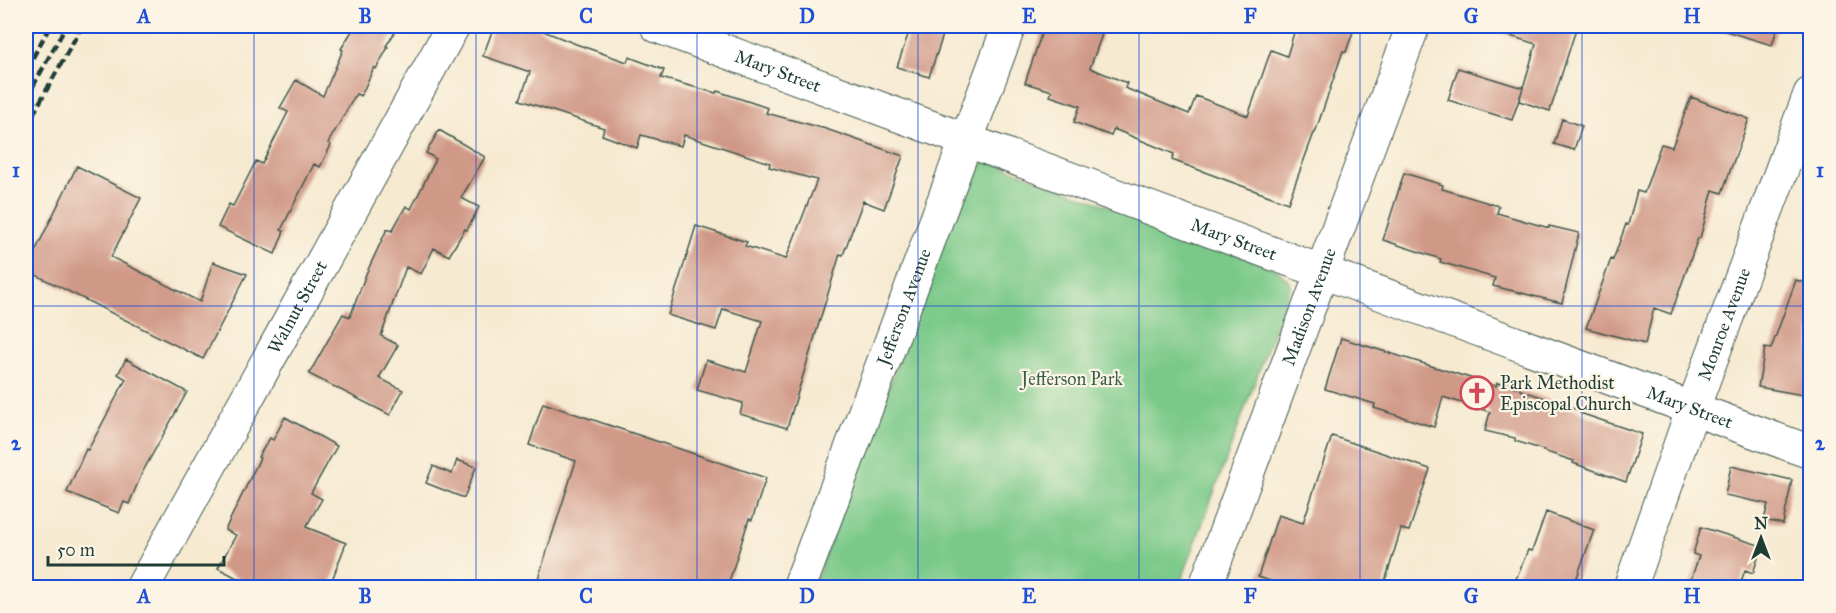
<svg xmlns="http://www.w3.org/2000/svg" width="1836" height="613" font-family="'IM FELL Great Primer',serif">
<rect width="100%" height="100%" fill="#fcf5e5"/>
<filter id="ink" filterUnits="userSpaceOnUse"><feTurbulence type="fractalNoise" baseFrequency=".0167" numOctaves="2"/><feDisplacementMap in="SourceGraphic" scale="12" xChannelSelector="R" yChannelSelector="G"/><feConvolveMatrix kernelMatrix="1 2 1 2 8 2 1 2 1" color-interpolation-filters="sRGB"/></filter>
<filter id="wash" filterUnits="userSpaceOnUse"><feTurbulence type="fractalNoise" baseFrequency=".008" numOctaves="4" result="noise"/><feDisplacementMap in="SourceGraphic" scale="24" xChannelSelector="R" yChannelSelector="G"/><feGaussianBlur stdDeviation="1.35" result="paint"/><feColorMatrix in="noise" values="0 0 0 0 0 0 0 0 0 0 0 0 0 0 0 0 0 1.4 0 .05"/><feComposite in="paint" operator="in"/></filter>
<g filter="url(#wash)">
<rect width="100%" height="100%" fill="#f6ead1"/>
<path fill="#7ac989" stroke="#4c835e" stroke-width="1.5" d="M976 156 1278 270 1291 284 1179 587 813 588Z"/>
<g id="blocks">
<path fill="#d09887" d="M355 26H399L386 46 388 47 376 69 374 67 361 96 356 94 328 143 331 145 320 167 314 164 281 230 284 231 275 254 218 227 229 204 233 206 256 161 262 164 288 112 280 108 296 80 323 96 343 50 341 49Z
M494 26H540L538 29 576 44 627 62 629 57 664 70 661 78 716 93 717 91 768 108 766 113 826 129 903 156 884 209 863 201 843 255 840 254 787 428 740 414 743 403 697 390 706 360 746 372 762 321 723 309 716 330 668 315 696 226 747 242 745 246 786 259 817 180 769 167 770 163 684 135 681 146 641 135 637 148 602 135 604 128 520 100 530 72 483 56Z
M911 26H946L929 77 897 67Z
M1044 26H1105L1090 68 1127 83 1125 88 1189 114 1196 96 1248 116 1271 50 1287 56 1296 26H1355L1346 52 1343 51 1315 133H1314L1288 203 1172 160 1174 154 1114 129 1111 136 1074 122 1080 106 1050 96 1052 91 1025 83Z
M1491 26H1577L1550 111 1519 101 1536 44 1490 30Z
M1722 26H1778L1772 45 1722 30Z
M1458 68 1523 88 1512 120 1448 100Z
M1691 97 1749 119 1722 193 1713 190 1700 238H1698L1671 314 1654 308 1645 344 1586 328 1611 259 1613 260 1626 224 1628 225 1637 191 1644 193 1661 144 1672 147Z
M1562 119 1582 126 1574 150 1554 144Z
M439 130 485 157 461 198 479 207 467 230 465 229 449 256 434 248 421 274 406 267 381 336 398 345 379 378 403 390 390 415 309 374 343 314 350 317 366 274 387 229 392 231 406 206 411 209 436 159 426 153Z
M77 166 141 198 111 257 200 302 213 262 247 274 203 359 26 270Z
M1404 173 1443 185 1442 189 1499 206 1497 213 1549 228V226L1579 233 1562 303 1493 286 1495 278 1440 262 1441 259 1383 240Z
M1796 280 1810 285V385L1809 396 1758 387 1765 348 1771 349Z
M1341 338 1496 386 1497 383 1520 388V390L1551 400V401L1581 411 1580 413 1642 434 1626 482 1573 463 1574 461 1543 451 1544 450 1515 441V438L1485 431 1490 412 1443 397 1434 427 1374 408 1375 404 1325 389Z
M126 359 187 392 142 473 129 504 124 502 119 513 67 492 86 449 88 450 126 379 118 374Z
M543 403 766 478 752 520 749 519 727 588H535L576 461 529 445Z
M285 417 337 446 311 493 322 499 306 527 346 543 329 588H256L218 568 236 535 225 530 260 458 258 457 270 438 273 440Z
M1332 436 1430 469 1409 531 1401 529 1383 588H1292L1258 577 1278 515 1303 523Z
M457 460 476 467 464 498 426 483 433 466 452 474Z
M1731 466 1792 480 1783 524 1764 520 1768 504 1725 495Z
M1546 512 1594 530 1573 588H1538L1516 579 1528 550 1532 551Z
M1701 527 1762 546 1753 573 1745 570 1739 588H1688L1699 556 1693 554Z"/>
</g>
</g>
<g filter="url(#ink)">
<use href="#blocks" fill-opacity="0" stroke="#3f574c" stroke-width="1.5"/>
<g fill="none" stroke-linecap="round" stroke-linejoin="round">
<g stroke="#3f574c" stroke-width="35">
<g id="minor">
<path id="s1" d="M657 26C1041 170 1426 309 1810 452"/>
<path id="s2" d="M142 588 453 26"/>
<path id="s3" d="M799 588 1009 26"/>
<path id="s4" d="M1205 588 1413 26"/>
<path id="s5" d="M1630 588 1693 408 1810 94"/>
</g>
</g>
<use href="#minor" stroke="#fff" stroke-width="33"/>
<path stroke="#1f3d34" stroke-width="4.5" stroke-dasharray="9 4.5" stroke-linecap="butt" d="M26 43 35 26
M26 70 50 26
M26 99 66 26
M26 127 82 26"/>
</g>
</g>
<path fill="none" stroke="#1d4ed8" stroke-width="1.5" stroke-opacity="0.55" d="M254 26V588M476 26V588M697 26V588M918 26V588M1139 26V588M1360 26V588M1582 26V588M26 306H1810"/>
<defs>
<g id="church-ring" transform="scale(1.725)"><circle r="9.5" fill="#fcf5e5" stroke="#d1495b" stroke-width="1.5"/><path d="M-1.2-6h2.4v3.5h3.3v2.4h-3.3V6h-2.4V-.1h-3.3v-2.4h3.3Z" fill="#d1495b"/></g>
</defs>
<g fill-rule="evenodd">
<use href="#church-ring" x="1477" y="393"/>
</g>
<g text-anchor="middle" stroke-width="4.5" stroke-linejoin="round" paint-order="stroke">
<g font-size="18" fill="#1f3d34" stroke="#fcf5e5">
<text dy="6" stroke="none"><textPath href="#s1" startOffset="129">Mary Street</textPath></text>
<text dy="6" stroke="none"><textPath href="#s1" startOffset="615">Mary Street</textPath></text>
<text dy="6" stroke="none"><textPath href="#s4" startOffset="300">Madison Avenue</textPath></text>
<text dy="6" stroke="none"><textPath href="#s2" startOffset="321">Walnut Street</textPath></text>
<text dy="6" stroke="none"><textPath href="#s3" startOffset="300">Jefferson Avenue</textPath></text>
<text dy="6" stroke="none"><textPath href="#s5" startOffset="280">Monroe Avenue</textPath></text>
<text dy="6" stroke="none"><textPath href="#s1" startOffset="1101">Mary Street</textPath></text>
</g>
<g font-size="18" fill="#366049" stroke="#fcf5e5">
<text x="1072" y="385">Jefferson Park</text>
</g>
<g font-size="18" fill="#1f3d34" stroke="#fcf5e5" text-anchor="start">
<text x="1500" y="389">Park Methodist<tspan x="1500" dy="21">Episcopal Church</tspan></text>
</g>
</g>
<rect width="1836" height="613" fill="none" stroke="#fcf5e5" stroke-width="66"/>
<g transform="translate(1761 538)" stroke="#fcf5e5" stroke-width="4.5" paint-order="stroke">
<path d="M0-4.5L10 22L0 15L-10 22Z" fill="#1f3d34"/>
<text y="-9" font-size="16" font-weight="bold" text-anchor="middle" fill="#1f3d34">N</text>
</g>
<path d="M48 556v9h176v-9" fill="none" stroke="#1f3d34" stroke-width="3"/>
<text x="57" y="556" font-size="18" fill="#1f3d34" stroke="#fcf5e5" stroke-width="4.5" paint-order="stroke">50 m</text>
<rect x="33" y="33" width="1770" height="547" fill="none" stroke="#1d4ed8" stroke-width="2"/>
<g font-size="20" text-anchor="middle" font-weight="bold" fill="#1d4ed8">
<text x="144" y="23">A</text>
<text x="365" y="23">B</text>
<text x="586" y="23">C</text>
<text x="807" y="23">D</text>
<text x="1029" y="23">E</text>
<text x="1250" y="23">F</text>
<text x="1471" y="23">G</text>
<text x="1692" y="23">H</text>
<text x="16" y="177">1</text>
<text x="1820" y="177">1</text>
<text x="16" y="450">2</text>
<text x="1820" y="450">2</text>
<text x="144" y="603">A</text>
<text x="365" y="603">B</text>
<text x="586" y="603">C</text>
<text x="807" y="603">D</text>
<text x="1029" y="603">E</text>
<text x="1250" y="603">F</text>
<text x="1471" y="603">G</text>
<text x="1692" y="603">H</text>
</g>
</svg>
